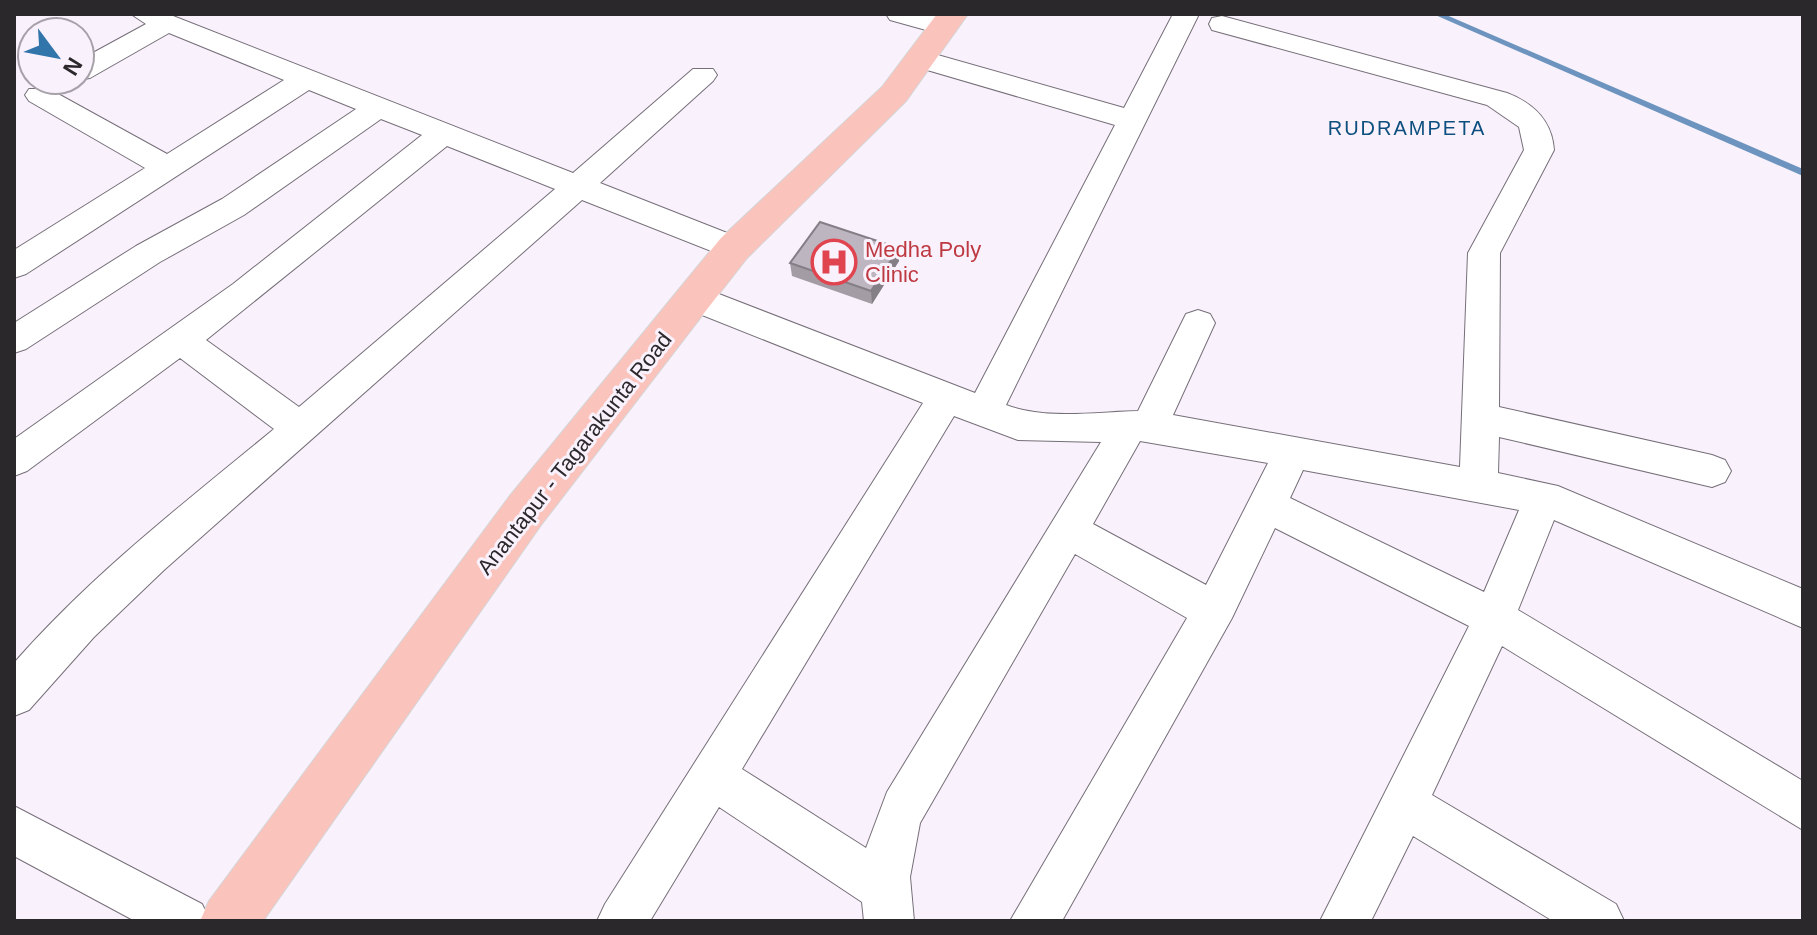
<svg xmlns="http://www.w3.org/2000/svg" width="1817" height="935" font-family="Arial,sans-serif">
<rect width="100%" height="100%" fill="#f9f1fc"/>
<g fill="none" stroke-linecap="round" stroke-linejoin="round">
<path fill="#6c94be" fill-rule="evenodd" d="M1433 14H1444L1803 169V176Z"/>
<g stroke="#766f79" stroke-width="2">
<path id="minor" d="M131 14H168L573 173 693 69H713L717 75 713 81 600 183 745 240 750 248 745 256 734 260 582 200 164 570 94 637 29 710 14 716V663C91 575 184 503 274 429L180 358 27 471 14 476V439L233 284 422 135 381 119 244 215 160 262 26 349 14 353V323L136 246 222 199 356 109 309 90 26 274 14 278V250L145 168 29 101 25 95 29 89H49L167 154 284 80 169 33 90 78 77 80H80V60L146 24ZM447 146 555 189 299 407 206 340Z
M886 14C906 14 945 8 958 27L954 33 944 35 890 20Z
M1173 14H1199L1006 405C1046 420 1096 412 1138 411L1186 314 1198 310 1210 314 1215 323 1173 415 1460 467 1468 253 1524 150 1519 127 1487 105 1212 30 1209 24 1212 18 1222 16 1507 93C1533 103 1552 120 1554 150L1500 253 1499 407 1712 455 1725 460 1731 471 1725 482 1712 487 1499 437 1498 473 1558 486 1803 589V628L1554 520 1518 610 1803 781V830L1502 646 1432 795 1616 904 1624 921H1553L1413 836 1371 921H1320L1469 626 1275 528 1232 618 1062 921H1010L1187 618 1075 554 920 823 910 877 914 921H864L862 902 719 807 650 921H597L605 904 923 403 682 307 677 298 682 289 694 285 706 289 975 393 1115 125 910 65 906 59 910 53 920 50 1124 108ZM954 416 1018 440 1101 442 887 792 866 848 742 769ZM1140 441 1268 463 1206 585 1093 524ZM1303 470 1519 510 1484 592 1290 498Z
M14 806 202 904 210 921H135L14 856Z"/>
</g>
<g stroke="#d5d4d5" stroke-width="2">
<path id="primary" d="M937 14H968L906 101 747 258 708 308 541 525 263 921H200L209 901 509 497 680 288 721 238 882 87Z"/>
</g>
<use href="#minor" fill="#fff" fill-rule="evenodd"/>
<use href="#primary" fill="#fac4bd" fill-rule="evenodd"/>
</g>
<path fill="#a39ca5" d="M899 248V261L872 304 792 276 790 263Z"/>
<path fill="#847f86" d="M899 248V261L872 304 871 291Z"/>
<path fill="#bdb5c0" stroke="#847f86" stroke-width="2" d="M820 222 899 248 871 291 790 263Z"/>
<defs>
<g id="hospital-ring" transform="scale(2.3)"><circle r="9.5" fill="#f9f1fc" stroke="#e0444e" stroke-width="1.5"/><path d="M-5-5h3v3.5h4V-5h3V5h-3V1.5h-4V5h-3Z" fill="#e0444e"/></g>
</defs>
<g fill-rule="evenodd">
<use href="#hospital-ring" x="834" y="262"/>
</g>
<g text-anchor="middle" stroke-width="6" stroke-linejoin="round" paint-order="stroke">
<g font-size="20" letter-spacing="2" fill="#0d4f7e" stroke="#f9f1fc">
<text x="1407" y="135">RUDRAMPETA</text>
</g>
<g font-size="22" fill="#be3a42" stroke="#f9f1fc" text-anchor="start">
<text x="865" y="257">Medha Poly<tspan x="865" dy="25">Clinic</tspan></text>
</g>
<g font-size="22" fill="#2b282c" stroke="#f9f1fc">
<text transform="translate(574 453) rotate(-52)" y="8">Anantapur - Tagarakunta Road</text>
</g>
</g>
<rect width="1817" height="935" fill="none" stroke="#2b282c" stroke-width="32"/>
<g transform="translate(56 56) rotate(122)"><circle r="38" fill="#f9f1fc" stroke="#a7a1a9" stroke-width="2"/>
<path d="M0-6L14 30L0 20L-14 30Z" fill="#3275aa"/>
<text y="-12" font-size="22" font-weight="bold" text-anchor="middle" fill="#2b282c">N</text>
</g>
</svg>
